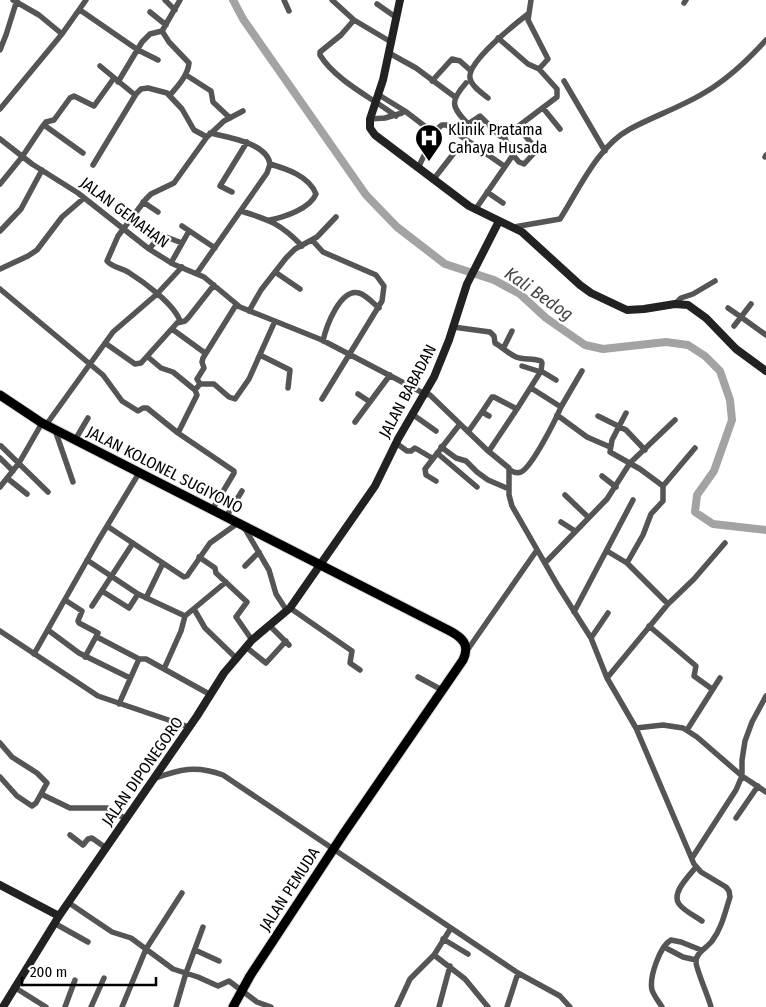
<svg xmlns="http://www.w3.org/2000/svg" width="766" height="1007" font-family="'Fira Sans Condensed',sans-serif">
<rect width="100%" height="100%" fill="#fff"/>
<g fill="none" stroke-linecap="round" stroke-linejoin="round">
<path stroke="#a3a3a3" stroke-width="8" d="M233 0 243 19 366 195 397 227 445 264 494 280 520 294 546 318 585 345 603 349 666 342 688 345 705 356 720 371 730 400 732 420 714 471 697 495 695 512 713 524 766 530"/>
<g stroke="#dbdbdb" stroke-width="11">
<path id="primary" d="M0 395 42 423 450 631C463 638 470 645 463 660L344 833 250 976 233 1007"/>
</g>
<path stroke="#555" stroke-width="5.5" d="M165 0 175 10
M284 0 289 11
M332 0 354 20 391 42
M684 3 686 0
M377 4 397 18
M80 10 138 50 158 60
M150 12 166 25
M354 20 341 35 320 52V55C335 80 372 98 396 116
M62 34 86 0
M498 38 528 64 539 69
M0 50 6 35 17 0
M389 53 416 68 455 97
M100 66 135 95
M186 75 211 91 213 102 230 118
M432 81 452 59 460 61 471 71
M564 81 605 151
M118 82 142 42 150 34 162 31
M466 83C449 102 452 107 468 124
M170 95C178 86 188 75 189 63L169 42 162 31 180 0
M379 95 405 111 435 134
M488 98C482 93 471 86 470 78 467 62 515 24 528 14
M543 108 560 129
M0 109 62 34 39 15 13 0
M370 119 385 118 402 113
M44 125 83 153
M458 134 504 166
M504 137 513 155
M0 139 32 164 78 193 149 249 173 264 204 277 240 307 322 340 425 394 430 395 487 450 509 468V495L512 506 558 586 591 638 607 678 636 728 694 864 701 872 726 887 729 891 730 897C725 912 722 928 712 941 707 948 696 952 696 962 696 969 709 998 711 1007
M765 157 766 155
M270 164C287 169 309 176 316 194 310 209 284 217 270 220
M93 165 136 94 141 89 148 88 167 93 182 109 194 130 207 137
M418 168 437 129 442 125H447L458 134 468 124 480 116 500 136 504 137 557 97V89L539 69 548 59 528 20 531 0
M433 180 454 153
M0 184 22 157 42 127 46 122 54 120 70 98 74 96 94 106 114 78
M232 192 220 186 247 142
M487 192 503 203
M143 202 158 212
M475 210 513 155 519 162 524 164 536 151V149L518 127
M241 211C270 220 281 224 302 246
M182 226 215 248
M514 227 560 219C579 189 598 146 630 129 654 116 681 107 704 93 728 79 747 61 766 40
M0 231 21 209 42 170
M312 240 323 252 376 275 384 286 382 301 322 399
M149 249 161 235 182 243
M171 263 189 231
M0 269 28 256 37 250 62 217 84 198
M275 272 300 289
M197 273 267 173 270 164C267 143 227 137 210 133
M0 289 103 375 122 401 138 411 143 408H147L178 433 234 471V473L212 510
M675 304 681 298 693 294 715 281
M751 304 741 317 766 335
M728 308 741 317 734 326
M249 311 261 290 286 258 295 249 317 237 336 217
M180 321C174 304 144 282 128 272 121 268 112 267 107 261L118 236 146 199 151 194 174 183 207 137 224 121 243 111
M453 327 490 332 494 336 495 343C502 347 509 354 516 357 523 360 533 358 541 361L542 363 541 371 556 380
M172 329 205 353
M323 341C326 327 340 288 359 293 366 295 373 303 379 308
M105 343 135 364 141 363 177 323 185 321 188 318 214 285
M504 347 512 331
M260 355 290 370 288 388
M148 357 161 368 173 372 195 390 200 384H214L229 397 235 399 249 379 275 321
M522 366 541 372
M200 384 197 379 204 368 202 362 203 358 236 305
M358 394 370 402
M561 407 582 371
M482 412 492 397H494L517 409 541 371
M626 413 612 440 610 452 640 469 663 486
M412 414 436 431
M557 415 587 437 610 447
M598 416 626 430 645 450
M355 422 390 375
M46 425 113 332 157 294 182 267
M55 430 73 482
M468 432 482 412 489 416
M178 433 197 395 195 390
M75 440 88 418
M396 443 407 451H411L415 448 432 458
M1 446 48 492
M441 447 456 458 466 461 477 472 488 480 509 489
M489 451 517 409
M437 453 477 487
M0 458 13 471
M510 470C513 472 517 474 521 472 532 467 556 419 561 407L531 388
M602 476 616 487
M7 478 27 494
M436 481 426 475 425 469 460 424
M0 487 19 463 42 423
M565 495 588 517
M226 517 242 491
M561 522 575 531
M107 526 184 577 187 576 210 543 238 523
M244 527 269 570 276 594 287 611
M607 551 627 563 643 535 651 514 663 501V486L695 448
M199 557 215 568 216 573 247 602 236 617 252 640
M87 560 138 594 185 616
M545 563 607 499 630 463 675 420
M627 563 668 604
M245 566 259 552
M102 591 129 608 138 594
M146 598 163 563
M65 600 82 611 78 621 79 623 98 633 85 657
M92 606 133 543
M290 608 352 651 350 663 360 670
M194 609 205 628 236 658
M574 612 633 500
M270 626 289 645
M649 626 696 666 694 676 712 689
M48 630 79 653 130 678
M0 631 98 696 189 727
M97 637 139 659H146L211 695
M591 638 608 613
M246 647 266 663 286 641
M466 652 537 550
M34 654 98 541 139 473
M164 669 181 631 185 616 226 582
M418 677 442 690
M607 678 668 604 694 579 725 543
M119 704 139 659
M636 728 663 725 683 728 697 737 742 776 766 792
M687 730 720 678
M0 743 12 757 37 773 47 783 36 803 32 806 17 796 0 777
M153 779C180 769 196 765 223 775L518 973 560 996 570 1007
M41 794 70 808H107L126 819
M736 818 758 786
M70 835 83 845 88 839 92 838 106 848
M692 858 736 790 742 776V760L745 741 752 722 766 696
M696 867C689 876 671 893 679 904 684 911 695 916 702 921
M69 903 112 932 131 938 173 969 198 977 218 986 229 981 257 1002 271 1007
M54 923 88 942
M443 939 468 954
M664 947 683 957 696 960
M195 950 219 961
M434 955 465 979 488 1007
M14 987 46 1007
M65 1007 75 980
M91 1007 104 978
M122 1007 146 949 182 893
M176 1007 186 973 203 927
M397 1007 410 979 434 955 451 928
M439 1007 450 966
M507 1007 518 973
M662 1007C659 1002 654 996 652 990 649 977 660 946 671 940L681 942 701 950"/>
<path stroke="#222" stroke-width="8" d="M400 0 383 80 370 119V128L375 135 469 206 522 232 580 285 591 293 627 310 644 309 675 304 688 305 706 318 736 349 766 371
M0 885 59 916
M3 1007 59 916 197 716 224 673 252 640 290 608 375 486 398 439 434 377 449 340 467 284 499 221"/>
<use href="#primary" stroke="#000" stroke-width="9"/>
</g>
<defs>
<g id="hospital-pin" transform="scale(1.4375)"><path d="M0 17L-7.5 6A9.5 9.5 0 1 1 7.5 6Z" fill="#000" stroke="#fff"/><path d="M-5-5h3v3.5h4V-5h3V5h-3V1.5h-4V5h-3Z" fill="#fff"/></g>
</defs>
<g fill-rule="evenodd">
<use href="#hospital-pin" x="429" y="138"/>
</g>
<g text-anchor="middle" stroke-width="4.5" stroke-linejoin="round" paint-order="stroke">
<g font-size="16" fill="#000" stroke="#fff" text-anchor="start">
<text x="448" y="135">Klinik Pratama<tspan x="448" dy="18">Cahaya Husada</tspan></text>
</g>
<g font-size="16" fill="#000" stroke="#fff">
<text transform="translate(125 212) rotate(37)" y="6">JALAN GEMAHAN</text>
<text transform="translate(407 391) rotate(-62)" y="6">JALAN BABADAN</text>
<text transform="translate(165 469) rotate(27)" y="6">JALAN KOLONEL SUGIYONO</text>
<text transform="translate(142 771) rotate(-55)" y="6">JALAN DIPONEGORO</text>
<text transform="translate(289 889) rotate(-57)" y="6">JALAN PEMUDA</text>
</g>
<g font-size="18" font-style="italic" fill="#444" stroke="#fff">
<text transform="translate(539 294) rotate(35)" y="6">Kali Bedog</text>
</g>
</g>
<path d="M22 977v8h134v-8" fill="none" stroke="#000000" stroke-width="2.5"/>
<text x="30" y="977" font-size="15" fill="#000000" stroke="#ffffff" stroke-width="4" paint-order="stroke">200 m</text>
</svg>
